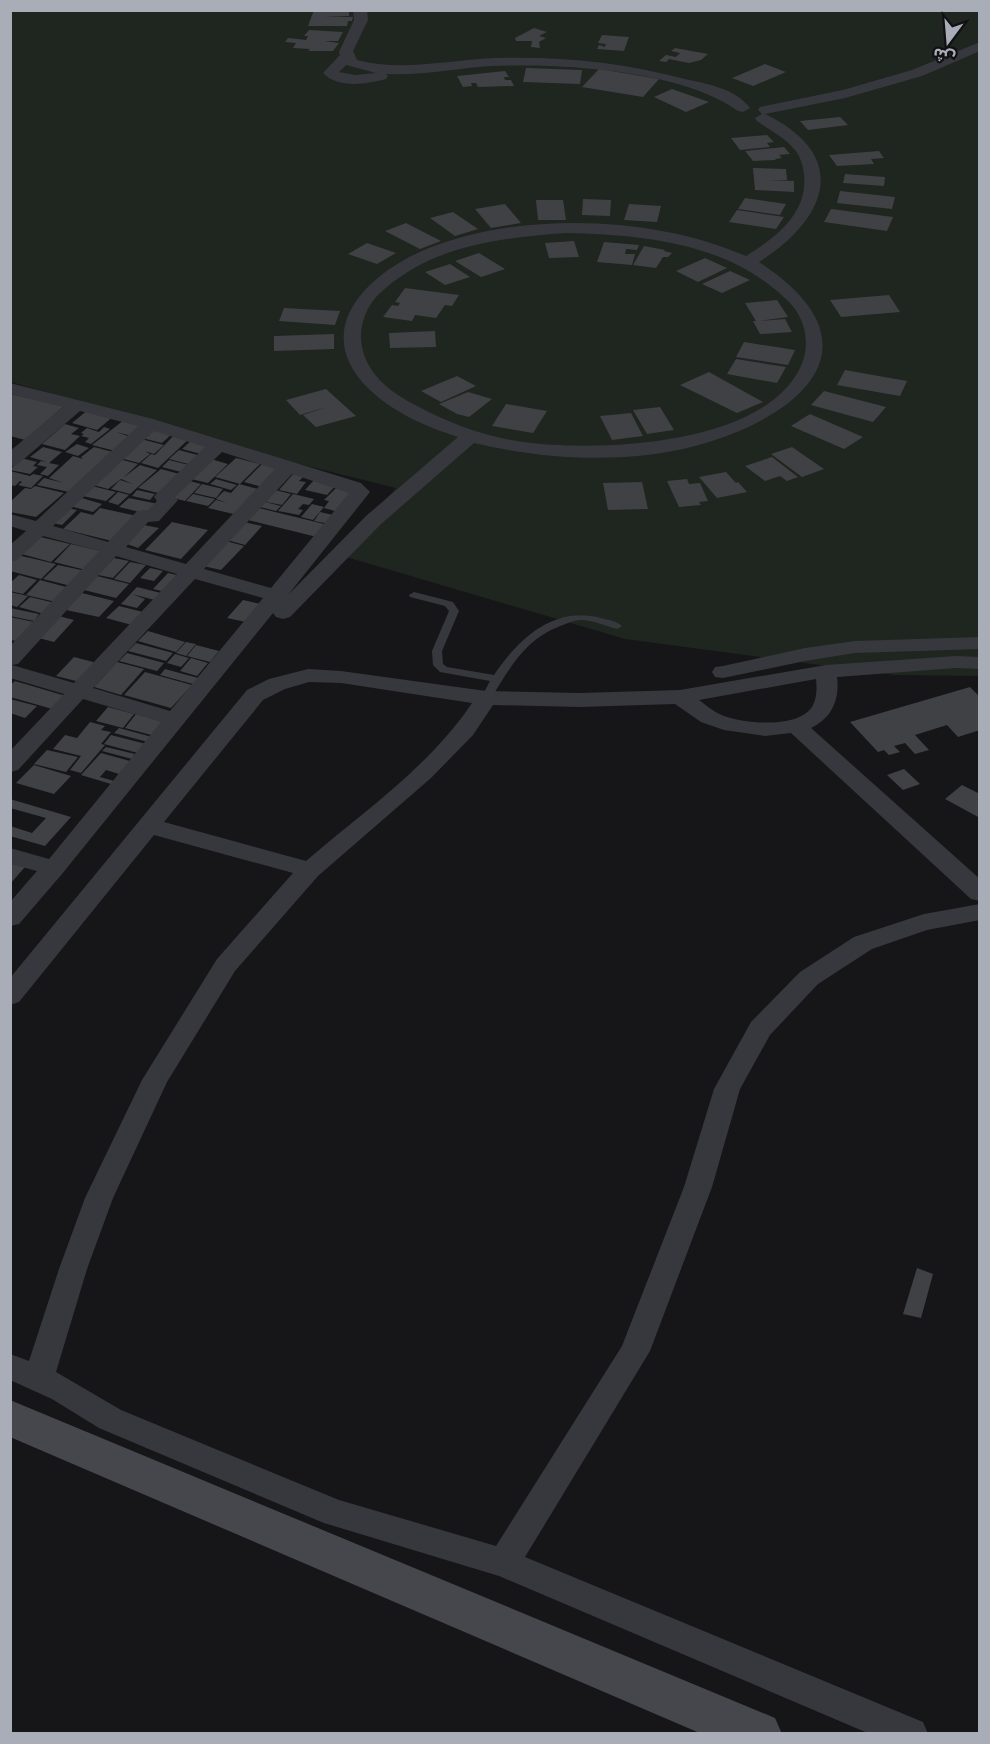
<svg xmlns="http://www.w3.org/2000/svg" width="990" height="1744" font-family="Jost,'Noto Sans Arabic',sans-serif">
<rect width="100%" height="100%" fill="#161618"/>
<path fill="#1e261f" d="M10 11H979V676L895 675 625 639 336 554 396 488 299 464 11 382Z"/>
<path fill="#404145" d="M314 10H349V16L324 17H353L352 21H348L347 26H308Z
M534 28 547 32 539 36 546 38 539 42 540 48 531 47 532 41H516L515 38Z
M309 30 343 32 338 41H324L339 43 333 51H308L310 49 293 48 296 43 285 42 288 38 306 40 308 36H304Z
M602 35 629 37 624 51 597 49 599 45 605 47 606 44 598 43Z
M675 48 708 54 701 60 689 63 669 59 666 62 659 61 666 55 676 57 680 53 671 51Z
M765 64 786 72 753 86 732 78Z
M526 68 582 70 580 84 523 82Z
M599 69 659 79 643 97 582 87Z
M505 71 509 77H504L505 80H511L514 86 478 87 476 83H471L472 86 463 87 457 76Z
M672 89 709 102 686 112 654 97Z
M840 117 848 125 808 130 800 121Z
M767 135 774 142 767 143 770 147 740 150 731 138Z
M784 147 790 154 779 155 782 158 775 159 776 160 753 161 745 151Z
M879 151 884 158 871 159 874 164 837 166 829 155Z
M753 168 786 169 787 180H769L794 181V192L755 190Z
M845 174 885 177 884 186 843 183Z
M840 191 895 197 892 209 837 203Z
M745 198 786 204 780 215 738 209Z
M583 199 611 200 610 216 582 215Z
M536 200H563L566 220H538Z
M505 204 521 223 491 228 475 209Z
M629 204 661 206 657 222 624 220Z
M831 209 893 217 887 231 824 222Z
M737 210 784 217 776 229 729 222Z
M453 212 478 229 455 236 430 218Z
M406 223 441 241 420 249 385 231Z
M574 241 579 257 549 258 545 243Z
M604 242 639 245 637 250 626 249 625 254H635L632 265 597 262Z
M367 243 396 253 377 264 348 254Z
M644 246 665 250 664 251 672 253 668 257H663L656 268 633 265Z
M479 253 505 269 481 277 455 261Z
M705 258 727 268 698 282 676 271Z
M450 264 470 277 445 285 425 272Z
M730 271 750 280 722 293 702 284Z
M405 288 459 295 452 306 445 305 436 318 415 315 412 321 383 317 392 305 398 306 400 303 395 302Z
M889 295 900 312 841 317 830 300Z
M777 300 788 317 759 321 785 319 792 332 760 334 753 321H756L745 303Z
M284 308 340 311 335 325 279 321Z
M435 331 436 347 390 348 389 333Z
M334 334V349L274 351V336Z
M744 342 795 350 788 365 736 357Z
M736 359 786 367 777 383 727 374Z
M845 370 907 381 900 396 837 385Z
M709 372 763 402 737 413 680 385Z
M457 376 476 386 441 402 421 391Z
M326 389 356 416 316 427 303 415 327 407 300 415 286 400Z
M824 391 886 407 873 422 811 405Z
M468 392 492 399 469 417 457 414 439 404Z
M10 394 64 406 25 440 10 436Z
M506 404 547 411 533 433 492 426Z
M660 407 674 430 647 434 633 410Z
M89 409 114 416 97 430 72 423Z
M631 413 643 436 612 440 600 416Z
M810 414 863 437 844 449 791 426Z
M124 420 145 425 132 436 116 432 131 437 115 451 92 445Z
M65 424 79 428 71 434 80 436 65 450 42 444Z
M104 427 110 429 91 444 85 442 89 438 81 436 84 434 81 433 87 428 99 432Z
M154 428 173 433 162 443 142 438Z
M176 433 191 437 158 468 141 463 151 454 155 455Z
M141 439 164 445 154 454 145 451 150 454 139 463 120 458Z
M193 439 212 444 201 454 182 449Z
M77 444 89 448 78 456 65 452Z
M43 447 62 452 49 463 59 465 48 476 40 474 47 467 37 465 41 461 47 462 30 457Z
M94 447 113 452 69 492 37 485 44 478 64 483 49 478 73 456 83 459 81 457Z
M792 447 824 469 802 477 771 454Z
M179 450 201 456 192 465 169 459Z
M772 457 798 477 787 481 780 476 765 481 745 466Z
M21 458 37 462 33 466 38 467 30 474 10 470Z
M207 458 228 464 208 483 187 478Z
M236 458 260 464 240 484 215 477Z
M119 459 138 464 123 478 140 465 157 470 130 494 111 489 120 480 133 484 121 479 108 489 90 484Z
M169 460 193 466 185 473 162 467Z
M262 464 281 469 263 487 244 482Z
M161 469 183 475 162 494 138 488Z
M10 471 30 476 33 474 43 476 31 488 18 485 22 482 20 481 15 486 10 485Z
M726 472 736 483 738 482 747 492 717 498 699 477Z
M293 474 304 476 299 481 306 482 297 494 279 490Z
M182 479 201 484 185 501 166 496Z
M216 479 237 485 231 490 210 484Z
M315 479 336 485 327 495 305 490Z
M687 479 689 484 700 483 708 501 699 502 701 505 679 507 667 481Z
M642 482 648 509 608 510 603 483Z
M202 484 223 489 216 498 194 493Z
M239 484 262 490 238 515 208 508 216 500 227 503 216 499 224 491 231 493Z
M88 485 116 492 106 501 78 495Z
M35 486 64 493 36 517 10 512V502L25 488 31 489Z
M336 488 357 493 335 511 324 508 329 501 324 500Z
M137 490 155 494 150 500 132 496Z
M275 490 291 494 282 505 266 502Z
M118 492 129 495 118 505 108 502Z
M193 494 215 499 208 506 186 501Z
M293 494 314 499 309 505 303 504 298 509 303 510 299 515 278 511Z
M75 496 102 504 93 512 66 505Z
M129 498 158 504 148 514 119 507Z
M265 502 281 506 276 511 260 507Z
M312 504 324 507 313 520 301 517Z
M62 507 77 510 62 525 48 522Z
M100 508 137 516 112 541 63 529 81 512 93 515Z
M259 508 328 525 317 537 248 520Z
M320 512 337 516 330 524 314 521Z
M172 522 208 530 181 559 145 550Z
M244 522 262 526 245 545 227 540Z
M144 525 159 528 138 548 124 543Z
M32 535 70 544 51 562 14 552Z
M226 541 244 546 221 570 203 566Z
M71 544 104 552 86 570 54 562Z
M13 554 56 564 41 579 10 571V556Z
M114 558 129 561 113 578 98 575Z
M130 562 146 565 130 583 114 579Z
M58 565 86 571 71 586 43 579Z
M150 568 163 571 154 581 140 578Z
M168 573 186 577 170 593 153 589Z
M19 575 37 580 23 594 10 591V583Z
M97 576 129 584 116 598 84 590Z
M40 580 70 588 56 602 26 595Z
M137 587 173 596 166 603 132 594 145 599 137 608 121 604Z
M10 592 28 596 17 607 10 605Z
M82 593 114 601 99 617 66 610Z
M30 597 55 603 44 614 19 607Z
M243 600 261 604 246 622 227 618Z
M119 606 155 615 143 628 106 618Z
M10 608 39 614 34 621 10 616Z
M51 614 74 620 54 642 31 636Z
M10 617 34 622 17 641 10 640Z
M148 631 185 642 176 652 138 641Z
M186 642 196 644 186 656 176 653Z
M136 643 173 653 166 661 128 651Z
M196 645 219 651 210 662 187 656Z
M127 653 164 663 157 671 119 661Z
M175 654 189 658 181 667 167 663Z
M74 657 101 664 84 683 56 676Z
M191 658 208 663 197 676 180 671Z
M117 662 144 669 121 695 94 687Z
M165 669 198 678 193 684 160 675Z
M145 672 192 685 171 708 124 695Z
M15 681 76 699 63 712 10 697V685Z
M970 687 980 697V730L958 737 947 725 915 735 929 750 915 754 905 743 894 746 900 752 889 755 884 750 878 752 850 722Z
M10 699 37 706 25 718 10 713Z
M108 707 134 714 123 728 96 721Z
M136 714 166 721 155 736 125 728Z
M90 722 105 726 101 730 111 732 101 744 105 745 81 773 70 770 81 756 53 749 65 735 77 738Z
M119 728 152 737 148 742 114 733Z
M111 735 146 744 138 753 104 744Z
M106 747 135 754 132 759 102 751Z
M47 750 78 757 66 772 34 764Z
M101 753 130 761 119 774 106 770 100 777 114 781 111 784 81 775Z
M34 765 71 776 54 794 16 783Z
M904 769 920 784 903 790 887 775Z
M962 785 980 794V818L945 799Z
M10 799 71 817 45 846 10 836V826L32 833 46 818 10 808Z
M10 862 25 867 10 884Z
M917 1268 933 1274 921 1318 903 1314Z"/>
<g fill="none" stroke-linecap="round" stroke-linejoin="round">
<path fill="#37383d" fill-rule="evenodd" d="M414 592 453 602 459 611 442 651 443 664 447 667 494 675C518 639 554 605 601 618 608 620 617 621 622 626L617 629C605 626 593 620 581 620 573 620 566 624 558 627 524 640 508 671 490 700L486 701 481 698 490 681 440 672 433 665 432 651 449 611 445 606 410 597 409 595Z"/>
<path fill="#37383d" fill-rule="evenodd" d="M353 10H367L368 20 353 51 357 60C401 72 448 60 494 58 559 56 622 62 685 79 707 84 735 88 750 108L743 112 738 111C683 70 560 63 492 66 457 68 422 76 386 74L388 76 386 79C367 84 338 89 323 73L340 55 339 52 354 20ZM346 65 376 73 355 75 339 72Z
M980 42V51L922 76 845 98 765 114C852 156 827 219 759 262 907 359 765 439 655 454 593 462 534 457 474 443L380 525 290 617 283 619 276 617 273 613 62 874 19 924 10 926V902L37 871 10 864V848L49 859 161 722 83 699 18 770 10 772V751L64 694 10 678V646L99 551 43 536 17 560 10 562V545L26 531 10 526V514L36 521 138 426 80 411 17 465 10 467V451L63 407 10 394V383L153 419 361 483 370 492 288 595 366 516 458 437C427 427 394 413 370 390 307 330 369 272 429 248 522 211 655 216 746 256 776 237 808 214 804 174 803 166 800 155 794 149 784 137 769 130 757 121L755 118 762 114 758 110 760 107 843 90 912 70ZM566 233C646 235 731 243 790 303 806 320 811 346 800 368 762 446 598 452 523 442 486 437 451 424 417 406 390 392 364 373 361 340 360 324 366 308 377 296 428 246 498 238 566 233ZM154 431 205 447 157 493 154 497 157 501 148 510 137 511 108 542 53 526ZM222 452 275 469 186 564 126 547 148 522 159 521 178 500 175 497ZM292 474 349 493 271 588 204 569ZM116 556 177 574 74 683 12 665 18 664ZM195 579 263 598 170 711 93 688Z
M980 637V649L855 653 805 661 723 678 715 677 712 672 715 667 723 666 805 648 855 641Z
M956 656 980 657V669L956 668 837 677C840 699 832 718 811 728L980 879V901L971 899 791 733 765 736 724 730 701 722 675 704 580 707 493 705 473 735 431 778 318 876 235 971 167 1082 113 1198 87 1269 56 1372 121 1410 339 1500 496 1546 622 1346 684 1187 714 1089 751 1022 800 972 854 937 924 914 980 904V920L927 930 872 949 818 984 770 1035 740 1089 712 1187 650 1351 525 1557 923 1722 928 1734H870L499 1576 324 1523 99 1428 52 1399 10 1380V1354L29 1361 59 1269 85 1198 142 1080 217 959 293 873 154 835 19 1002 10 1005V978L247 690 269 679 308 669 341 671 486 691 580 693 680 690 826 665ZM816 679C817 688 817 699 812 707 798 728 748 724 727 717 717 714 708 707 699 700ZM309 682 341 683 472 703C430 766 363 812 306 861L164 822 263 700 285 689Z"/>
<path fill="#45474d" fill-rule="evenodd" d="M10 1400 775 1718 782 1734H702L10 1437Z"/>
</g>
<rect width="990" height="1744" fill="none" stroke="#a8adb8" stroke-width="24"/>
<g transform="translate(948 42) rotate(196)" stroke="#111113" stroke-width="4.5" paint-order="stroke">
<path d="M0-4.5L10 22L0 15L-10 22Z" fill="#a8adb8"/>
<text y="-9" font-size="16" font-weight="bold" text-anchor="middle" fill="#a8adb8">ش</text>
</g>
</svg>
